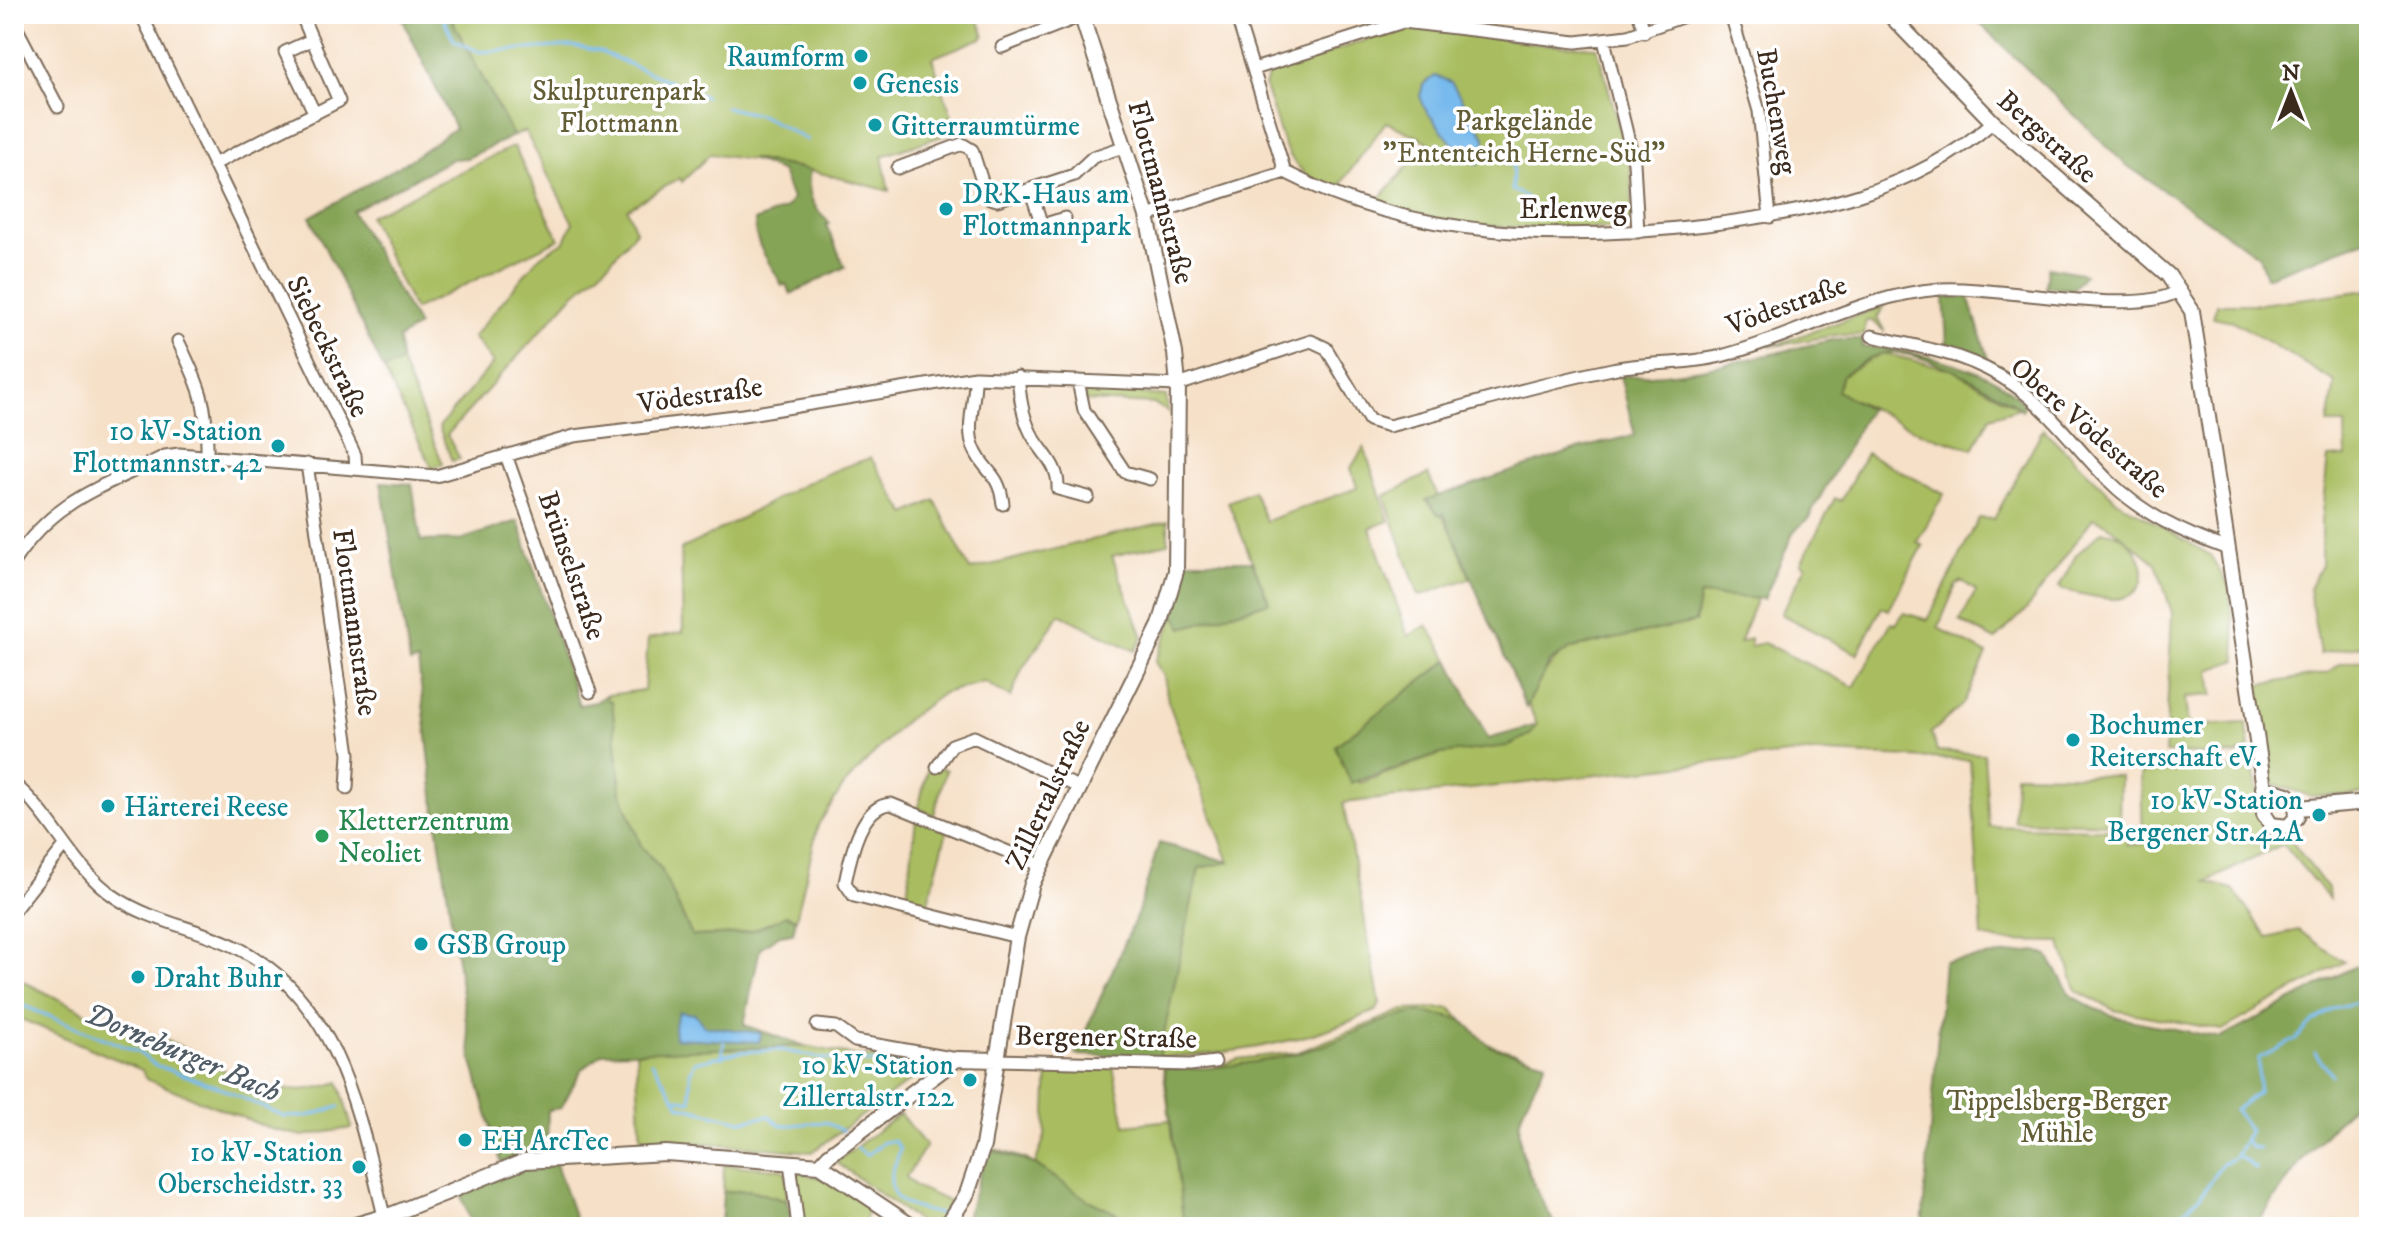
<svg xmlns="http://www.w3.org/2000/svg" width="2383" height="1241" font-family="'IM FELL DW Pica',serif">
<rect width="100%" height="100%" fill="#fff"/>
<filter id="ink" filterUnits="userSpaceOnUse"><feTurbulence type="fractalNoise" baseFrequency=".0125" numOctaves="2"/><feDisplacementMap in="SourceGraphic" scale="16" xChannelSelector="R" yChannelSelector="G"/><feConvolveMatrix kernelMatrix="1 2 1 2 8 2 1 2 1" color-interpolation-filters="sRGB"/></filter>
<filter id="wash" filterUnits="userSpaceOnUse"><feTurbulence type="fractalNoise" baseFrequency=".006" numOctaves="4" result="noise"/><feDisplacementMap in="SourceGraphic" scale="32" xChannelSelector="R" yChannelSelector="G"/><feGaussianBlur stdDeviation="1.8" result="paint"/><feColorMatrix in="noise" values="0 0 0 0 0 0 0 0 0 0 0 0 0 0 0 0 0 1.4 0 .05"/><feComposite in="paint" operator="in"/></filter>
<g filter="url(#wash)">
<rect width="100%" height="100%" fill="#f6e0c7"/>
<path fill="#a9bd61" stroke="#727440" stroke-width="2" fill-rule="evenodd" d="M449 14H976L984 34 982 38 932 58 957 131 882 156 889 191 797 167 710 154 682 182 680 178 627 209 636 231 608 264 572 296 447 435 460 459 452 461 439 427 493 363 473 337 539 257 565 241 573 223 525 131 513 136Z
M1403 28H1430L1539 44 1597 47 1631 169 1633 219 1622 228 1565 230 1463 225 1356 199 1307 176 1294 162 1284 145 1265 87 1269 72ZM1386 122 1429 142 1380 198 1340 185Z
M514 146 559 239 414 310 369 216Z
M2369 290V644L2320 654 2309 589 2321 565V522L2328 458 2346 457 2345 424H2328L2335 382 2233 321 2213 317 2217 304H2260Z
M1884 306 1877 318 1885 332 1873 321H1866L1864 335H1836L1769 347Z
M1882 353 1954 370 2019 408 1990 417 1973 449 1922 433 1836 391 1842 375Z
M401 362 443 464 432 468 384 370Z
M1086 389 1166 396 1168 412 1155 404 1085 401Z
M2043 429 2116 500 2210 555 2229 586 2237 660 2210 670 2213 695 2185 697 2188 726 2246 723 2250 748 2236 755 2165 753 2172 613 2156 563 2107 524 2093 518 2026 610 1995 640 1960 621 1976 591 1962 581 1956 585 1938 628 1987 654 1963 704 1931 733 1937 751 1984 754 1989 826 2128 830 2127 845 2143 844 2141 773 2239 768 2254 772 2263 827 2285 833 2328 889 2329 899 2283 844 2206 882 2233 889 2268 938 2298 930 2344 962 2222 1030 2114 1010 2077 991 2060 942 2001 941 1982 937 1970 760 1807 752 1343 803 1380 1003 1377 1010C1294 1048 1203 1060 1112 1057L1187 851 1229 862 1168 701 1164 676 1155 662 1175 615 1184 627 1269 602 1228 502 1253 491 1266 521 1357 488 1351 468 1364 447 1389 521 1370 528 1408 636 1427 625 1449 660 1335 746 1360 783 1441 754 1531 734 1537 725 1528 703C1541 679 1548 661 1572 648L1695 622 1700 595 1757 598 1739 643 1750 638V646L1764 643 1854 687 1891 623 1896 624 1904 613 1928 620 1979 518 1994 519Z
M1866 453 1944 494 1917 542 1923 546 1889 610 1882 607 1857 654 1781 614 1806 566 1801 563 1835 498 1841 501Z
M871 458 906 514 935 500 970 570 1168 521V543L1112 556 1143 637 1135 651 1060 614 1022 669 1011 697 984 682 943 693 905 721 845 784 818 825 796 919 786 915C749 935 733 935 692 936L661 869 641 846 621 792 612 701 607 700 606 695 644 690 648 639 683 632 681 549C745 520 803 477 871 458Z
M1428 474 1438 496 1427 500C1452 520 1459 547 1470 578L1419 596 1384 496Z
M2102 531C2141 531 2165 596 2114 599 2098 599 2079 593 2063 590L2059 587 2076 555Z
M2369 658V794L2310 796 2271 783 2255 686 2327 673 2339 664Z
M929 764 946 770 934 815 918 809Z
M2015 774 2120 776 2119 824 2014 821Z
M916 819 947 831 926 909 906 904Z
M14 977 138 1038 141 1030 195 1052 194 1057C249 1079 279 1103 339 1082L352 1128 303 1136 271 1129 146 1079 142 1070 14 1016Z
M1450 1008 1487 1044 1545 1062C1537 1079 1522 1101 1520 1120 1515 1157 1540 1195 1556 1227H1144L1089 1201 963 1227 992 1148 1026 1159 1083 1197 1035 1164 1045 1136 1048 1066H1113L1125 1125 1170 1120 1163 1067 1209 1069 1238 1059 1298 1052 1404 1010Z
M805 1046 856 1056 921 1059 922 1072 812 1152 705 1143 641 1144 636 1050Z
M900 1114 926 1146 906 1177 916 1187 950 1202 935 1225H923L836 1162Z
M724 1165 782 1169 786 1173 787 1201 750 1190 723 1192Z
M798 1172 830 1180 869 1207 862 1227H802L795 1175Z"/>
<path fill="#86a457" stroke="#60673a" stroke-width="2" d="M400 14H449L513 136 467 158 452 159 352 211 418 326 398 339 401 362 384 370 310 217 410 160 455 128Z
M1970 14H2369V239L2266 277 2259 256 2125 164Z
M751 159 810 170C806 192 812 208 830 223L826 225 845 267 791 294 786 284 782 286C772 263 754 248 755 221L786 208 792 199 782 172Z
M2048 267 2085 274 2073 289 2046 287Z
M1944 297H1969L1989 362 1947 344Z
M1837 339H1863L1862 347C1902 348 2005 368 2024 407L2022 410C1995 389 1915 345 1881 354 1868 357 1854 368 1843 375L1837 391 1869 409 1808 519 1794 531 1764 599 1700 595 1695 622 1572 648 1549 663 1526 708 1444 514 1439 515 1426 500 1578 449 1635 435 1620 376C1695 377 1765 354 1837 339Z
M381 482 412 484 421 541 460 540 518 521 579 705 596 702 606 695 607 700 612 701 621 792 641 846 661 869 692 936C733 935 749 936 786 915L796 919 793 933 780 935 760 948 744 1025 805 1046 603 1053 582 1069 561 1108 548 1110 547 1148 543 1153 501 1162 472 1062 437 823 418 661 410 663Z
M1187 561H1252L1269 602 1183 628 1175 615Z
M1449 660 1488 739 1537 725 1531 734 1508 746 1441 754 1351 783 1335 746Z
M1159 843 1230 862 1199 868 1159 1057 1075 1055 1137 915Z
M2036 951 2048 956 2071 995 2096 1009 2119 1018 2221 1038 2369 959V1087L2301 1161 2255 1227H1922L1944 962Z
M1420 1012 1461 1019 1490 1046 1546 1062C1538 1080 1524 1101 1520 1120 1514 1155 1540 1197 1556 1227H1184L1164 1067C1202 1073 1278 1060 1316 1048 1352 1037 1382 1017 1420 1012Z
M988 1149 1035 1164 1088 1200 1144 1227H963Z
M556 1164 578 1227H473L462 1198 468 1189 531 1166Z
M750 1190 787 1201 794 1227H721L723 1192Z"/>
<path fill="#77baed" stroke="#597286" stroke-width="2" d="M1435 76 1451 82 1485 137V153L1478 165 1463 157 1425 109 1420 96 1423 85Z
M679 1012 695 1014 704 1026 761 1033 759 1042 675 1038 674 1027Z"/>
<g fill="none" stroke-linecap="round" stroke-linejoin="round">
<path stroke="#77baed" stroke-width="3" d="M441 14 454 40 480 52 572 46 599 51 705 97
M725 107 763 116 807 140
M1485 153 1513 165 1512 190 1526 197V208
M14 1002 138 1052 155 1065 216 1086 285 1117 308 1116 339 1107
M2315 1053 2332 1075
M722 1058 724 1042
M652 1062 680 1106 741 1121 769 1116 781 1126 825 1122 843 1131
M674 1098 691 1101 690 1073 695 1062 739 1052 781 1050 825 1059 911 1065
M2245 1140 2251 1147 2259 1149
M856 1148 867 1155 884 1142 894 1141 900 1148C899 1157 894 1165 892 1173 885 1205 917 1209 940 1214
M2237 1155 2256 1169
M2168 1227 2203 1193 2222 1163 2235 1158 2250 1130 2235 1110 2258 1092 2259 1058 2295 1040 2313 1022 2335 1008 2369 999"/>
</g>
</g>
<g filter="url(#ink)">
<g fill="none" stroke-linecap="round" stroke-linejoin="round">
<g stroke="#7c6a59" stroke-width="15">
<path id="minor" d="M141 14 355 455 356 469
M1236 14 1285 172
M1639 14 1644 32
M1731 14 1759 111 1770 217
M14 23 58 107
M311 40 285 52 315 114
M1604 40 1634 162 1638 232
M1002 47 1081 16
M1254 69 1403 22 1576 42 1628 36 1690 14
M214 164 339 101 301 14
M898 168 962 144 972 150 987 197 997 200 1074 175 1093 157 1126 146
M1030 189 1042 225 1065 218
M1147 216 1285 172C1416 240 1563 242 1706 225 1811 212 1912 193 1993 122
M1872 336C1925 349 1966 352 2014 385 2051 411 2076 448 2108 480 2142 514 2183 533 2228 549
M178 341C200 386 208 404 207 456
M975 377C976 399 965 427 974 448 984 473 999 471 1003 504
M1018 377C1020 396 1022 415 1031 433 1042 454 1059 464 1058 489L1088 497
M1078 381 1084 410 1125 472 1150 479
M506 455 590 692
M307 464 349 754 347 788
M14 561C56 498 101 488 165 456L179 454 436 476 574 436 743 415 975 377 1178 385 1311 341 1326 348 1369 420 1389 426C1464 407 1537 384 1612 369 1648 362 1685 365 1721 356 1796 337 1861 295 1940 289 1996 285 2140 319 2179 290
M937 767 952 745 974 737 1078 787
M14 784C54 816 71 867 115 897 152 922 199 928 238 948 340 1001 359 1115 384 1216
M14 910 64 847
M1017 937 854 896 845 883C850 859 860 805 891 804L1040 865
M817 1025 836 1027 855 1041 957 1059
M997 1060 1190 1065 1215 1062
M790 1162 798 1227"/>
</g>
<g stroke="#7c6a59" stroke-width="18">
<path id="tertiary" d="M1889 14 1993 122 2168 275 2192 311 2266 801
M2263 788 2288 795 2296 804 2297 817 2288 827 2271 825 2264 814 2266 801 2276 794
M2298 808 2369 802
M820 1165 829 1155 957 1059 997 1060
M349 1227 393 1214 525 1161 666 1153 820 1165 913 1227
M946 1227 967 1194 983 1146 1017 937 1032 884 1160 625 1176 571 1178 385 1175 353 1147 216 1081 14"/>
</g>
<use href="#minor" stroke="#fff" stroke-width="11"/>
<use href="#tertiary" stroke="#fff" stroke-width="14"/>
</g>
</g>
<g fill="#0f9aa8" stroke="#fff" stroke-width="3">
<circle cx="861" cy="56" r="8"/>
<circle cx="860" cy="83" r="8"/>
<circle cx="875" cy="125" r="8"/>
<circle cx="946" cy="209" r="8"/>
<circle cx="278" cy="446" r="8"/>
<circle cx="2073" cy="740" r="8"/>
<circle cx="108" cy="806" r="8"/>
<circle cx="2319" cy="815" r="8"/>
<circle cx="421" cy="944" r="8"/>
<circle cx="138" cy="977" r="8"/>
<circle cx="970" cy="1080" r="8"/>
<circle cx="465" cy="1140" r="8"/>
<circle cx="359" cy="1167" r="8"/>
</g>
<circle fill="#2e9e5b" stroke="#fff" stroke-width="3" cx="322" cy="836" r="8"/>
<g text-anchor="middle" stroke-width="7" stroke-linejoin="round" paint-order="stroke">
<g font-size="28" fill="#0d838f" stroke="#fff" text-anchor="start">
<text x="845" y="66" text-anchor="end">Raumform</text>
<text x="876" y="93">Genesis</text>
<text x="891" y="135">Gitterraumtürme</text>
<text x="962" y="203">DRK-Haus am<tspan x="962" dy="32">Flottmannpark</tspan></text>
<text x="262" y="440" text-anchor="end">10 kV-Station<tspan x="262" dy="32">Flottmannstr. 42</tspan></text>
<text x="2089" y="734">Bochumer<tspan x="2089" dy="32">Reiterschaft eV.</tspan></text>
<text x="2303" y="809" text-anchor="end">10 kV-Station<tspan x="2303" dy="32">Bergener Str.42A</tspan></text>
<text x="124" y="816">Härterei Reese</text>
<text x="437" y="954">GSB Group</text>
<text x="154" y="987">Draht Buhr</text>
<text x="954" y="1074" text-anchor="end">10 kV-Station<tspan x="954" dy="32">Zillertalstr. 122</tspan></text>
<text x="481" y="1150">EH ArcTec</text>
<text x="343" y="1161" text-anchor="end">10 kV-Station<tspan x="343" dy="32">Oberscheidstr. 33</tspan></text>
</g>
<g font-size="28" fill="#625d35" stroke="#fff">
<text x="619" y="100">Skulpturenpark<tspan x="619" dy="32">Flottmann</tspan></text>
<text x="1524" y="130">Parkgelände<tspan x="1524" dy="32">"Ententeich Herne-Süd"</tspan></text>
<text x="2057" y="1110">Tippelsberg-Berger<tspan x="2057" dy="32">Mühle</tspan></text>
</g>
<g font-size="28" fill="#3b2a1e" stroke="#fff">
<text transform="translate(1778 111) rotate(80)" y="10">Buchenweg</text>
<text transform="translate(2048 136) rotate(42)" y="10">Bergstraße</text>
<text transform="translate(1162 192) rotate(75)" y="10">Flottmannstraße</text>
<text x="1573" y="218">Erlenweg</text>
<text transform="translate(1786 304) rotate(-20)" y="10">Vödestraße</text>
<text transform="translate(329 346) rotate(64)" y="10">Siebeckstraße</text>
<text transform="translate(700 394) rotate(-8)" y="10">Vödestraße</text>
<text transform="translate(2090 427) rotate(41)" y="10">Obere Vödestraße</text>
<text transform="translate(573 565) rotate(71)" y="10">Brünselstraße</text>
<text transform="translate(356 622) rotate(82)" y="10">Flottmannstraße</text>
<text transform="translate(1047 794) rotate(-65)" y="10">Zillertalstraße</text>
<text transform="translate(1106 1036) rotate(1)" y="10">Bergener Straße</text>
</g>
<g font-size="28" fill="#27864d" stroke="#fff" text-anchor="start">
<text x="338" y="830">Kletterzentrum<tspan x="338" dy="32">Neoliet</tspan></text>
</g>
<g font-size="30" font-style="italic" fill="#505c66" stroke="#fff">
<text transform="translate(183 1052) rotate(23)" y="10">Dorneburger Bach</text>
</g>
</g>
<rect width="2383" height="1241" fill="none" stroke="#fff" stroke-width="48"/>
<g transform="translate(2291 92)" stroke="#ffffff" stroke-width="6" paint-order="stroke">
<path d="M0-6L14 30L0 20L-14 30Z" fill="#3b2a1e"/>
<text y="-12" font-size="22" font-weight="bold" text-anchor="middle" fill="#3b2a1e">N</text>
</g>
</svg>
